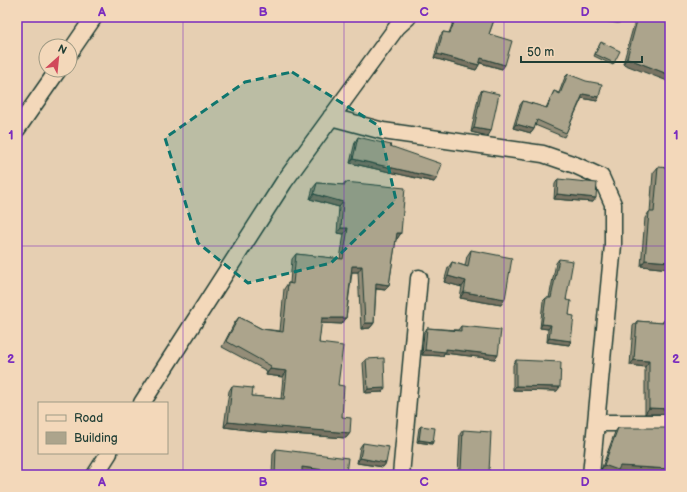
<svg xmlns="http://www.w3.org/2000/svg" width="687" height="492" font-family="'Balsamiq Sans',sans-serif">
<rect width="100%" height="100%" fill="#e6cfb2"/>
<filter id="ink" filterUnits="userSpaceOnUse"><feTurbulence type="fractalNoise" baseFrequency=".025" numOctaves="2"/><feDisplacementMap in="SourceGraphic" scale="8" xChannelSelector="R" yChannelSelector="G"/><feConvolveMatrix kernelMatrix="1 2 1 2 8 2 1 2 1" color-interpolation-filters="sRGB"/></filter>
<g filter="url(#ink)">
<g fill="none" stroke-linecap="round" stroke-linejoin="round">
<g stroke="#1f3d34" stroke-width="11">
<path id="lane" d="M610 17 618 18"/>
</g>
<g stroke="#1f3d34" stroke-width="19">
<path id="street" d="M70 52 94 17
M331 117 383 131 543 154 575 165 601 177 613 204V245L591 475
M17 129 58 70
M142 403 284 182 397 27 408 17
M596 423H670
M95 475 109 453
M401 475 419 278"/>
</g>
<use href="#lane" stroke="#f3d8ba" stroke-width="8"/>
<use href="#street" stroke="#f3d8ba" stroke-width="16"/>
</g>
<path fill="#948d78" stroke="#1f3d34" d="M455 17H495L489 34 502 69 480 63 476 70 434 58 440 36 443 32 449 33Z
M636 17H670L623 64Z
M601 42 614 63 613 65 594 56Z
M568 74 599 97 597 101 582 98 566 133 564 137 535 125 534 129 531 133 513 128 520 105 523 101 546 108 552 95 554 91 559 93 565 77Z
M482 90 488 136 471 132 479 94Z
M358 137 434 182 350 163 355 142Z
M658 167 670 269 641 266 645 218 649 212H650L653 173Z
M558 179 593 202 554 199 555 184Z
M345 182 401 233 397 239H396L389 285 385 290 376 289 374 323 370 328 361 329 358 272H352L346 318 342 324 321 323 319 343 338 385 342 417 350 433 346 438 263 432 224 427 229 391 232 386 252 396 281 399 283 377 266 375 267 371 222 347 235 322 239 317 262 329 280 331 284 289 288 283H290L292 259 296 254 340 259 344 234 337 233 339 207 310 199 313 188 317 183 343 185Z
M471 250 501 305 460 298 462 287 444 282 448 268 452 262 465 266 467 256Z
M559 259 569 315 571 341 569 345 547 342 548 329 540 328 543 301 546 298H549L556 263Z
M664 320 670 414H645V367L630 365 633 326 637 321 662 323Z
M461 326 498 355 495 359 444 353 443 356 422 355 424 333 427 328 458 330Z
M366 359 382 392 365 393 363 363Z
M516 360 557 391 513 390V365Z
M421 426 432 444 417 442 419 428Z
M618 428V471L615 475 601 470 615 432Z
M463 430 489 472 487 475 458 474 460 434Z
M363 443 386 463 383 467 357 463 360 447Z
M276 449 345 475H328L302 472V475H272L273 453Z"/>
<path fill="#787362" stroke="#1f3d34" d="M437 54 479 65 476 70 434 58Z
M481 58 505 65 502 69 478 62Z
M627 58 670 75V82L623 64Z
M583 94 599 97 597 101 581 98Z
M516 124 534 129 531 133 513 128Z
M474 128 491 131 488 136 471 132Z
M353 159 437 178 434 182 350 163Z
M314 194 343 202 339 207 310 199Z
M557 194 596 198 593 202 554 199Z
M341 228H348L344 234 337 233Z
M397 233H401L397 239H393Z
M645 260 670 262V269L641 266Z
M352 266H362L358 272H348Z
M448 276 466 281 462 287 444 282Z
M376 283 389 285 385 290 372 288Z
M464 292 505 299 501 305 460 298Z
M322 318H346L342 324 318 323Z
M365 323H374L370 328 361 329Z
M542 324 551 325 548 329 540 328Z
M549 338 571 341 569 345 547 342Z
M446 349 498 355 495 359 444 353 443 356 422 355 425 350Z
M634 360 649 361 645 367 630 365Z
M270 369 287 371 283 377 266 375Z
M516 386 560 387 557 391 513 390Z
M385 388 382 392 365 393 368 389Z
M649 408 670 409V414H645Z
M228 422 350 433 346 438 263 432 224 427Z
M419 440 433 442 432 444 417 442Z
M360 458 386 463 383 467 357 463Z
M604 465 670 469V474L618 471 615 475 601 470Z
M302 467 346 473 345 475H328L299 471Z
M461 470 489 472 487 475 458 474Z"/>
<path fill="#aca48c" stroke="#1f3d34" d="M456 17H495L489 34 512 41 505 65 481 58 479 65 437 54 443 32 450 33Z
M638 17H670V75L627 58Z
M601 42 620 51 614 63 595 54Z
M568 74 586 81 602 84 599 97 583 94 566 133 537 120 534 129 516 124 523 101 547 108 554 91 560 94Z
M482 90 499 94 491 131 474 128Z
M358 137 391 145 390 146 442 164 437 178 353 159Z
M658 167 670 168V262L645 260 649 212H654Z
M558 179 597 183 596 198 557 194Z
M345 182 405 188 401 233H397L389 285 376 283 374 323H365L362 266H352L346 318H322L319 343 343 346 338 385 344 386 342 417 351 418 350 433 266 426 228 422 232 386 253 388 252 396 284 399 287 371 270 369 271 366 226 341 239 317 262 329 283 332 288 283 293 284 296 254 343 259 348 228H341L343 202 314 194 317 183 345 185Z
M471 250 512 258 505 299 464 292 466 281 448 276 452 262 468 267Z
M559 259 573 261 566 300 571 301 569 315 574 316 571 341 549 338 551 325 542 324 546 298H551Z
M664 320 670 321V409L649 408V361L634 360 637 321 663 323Z
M461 326 501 330 498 355 446 349V352L425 350 427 328 461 331Z
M384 358 385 388 368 389 366 359Z
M516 360 561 362 560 387 516 386Z
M421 426 435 428 433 442 419 440Z
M618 428H670V469L620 466 618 470 604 465Z
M463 430 491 432 489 472 461 470Z
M363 443 389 447 386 463 360 458Z
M276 449 348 458 346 473 302 467V475H275Z
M548 472 561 475H547Z
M431 473 452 475H431Z"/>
</g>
<path fill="#0f766e" fill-opacity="0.2" stroke="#0f766e" stroke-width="3" stroke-dasharray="8 5" stroke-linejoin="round" d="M292 72 379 126 396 200 331 263 248 283 198 243 165 138 245 82Z"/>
<path fill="none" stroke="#7b2cbf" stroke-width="1" stroke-opacity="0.55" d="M183 17V475M344 17V475M504 17V475M17 246H670"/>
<rect width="687" height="492" fill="none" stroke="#f3d8ba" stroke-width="44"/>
<rect x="38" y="402" width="130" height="52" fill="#f3d8ba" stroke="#9e9a84"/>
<rect x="46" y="415" width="20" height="6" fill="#f3d8ba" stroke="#9e9a84"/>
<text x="74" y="422" font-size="12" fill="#1f3d34">Road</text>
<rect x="46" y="432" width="20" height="12" fill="#aca48c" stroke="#9e9a84"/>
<text x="74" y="442" font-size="12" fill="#1f3d34">Building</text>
<g transform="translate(58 58) rotate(27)"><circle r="19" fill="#f3d8ba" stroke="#9e9a84"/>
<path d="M0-3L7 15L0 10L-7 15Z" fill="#d1495b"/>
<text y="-6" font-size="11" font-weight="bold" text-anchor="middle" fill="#1f3d34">N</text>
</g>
<path d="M521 56v6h121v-6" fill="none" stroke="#1f3d34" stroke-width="2"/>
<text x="527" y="56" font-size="12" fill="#1f3d34" stroke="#f3d8ba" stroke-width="3" paint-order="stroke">50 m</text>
<rect x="22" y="22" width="643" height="448" fill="none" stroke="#7b2cbf" stroke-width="1.5"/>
<g font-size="13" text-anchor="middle" font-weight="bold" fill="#7b2cbf">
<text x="102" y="16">A</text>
<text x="263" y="16">B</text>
<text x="424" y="16">C</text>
<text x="585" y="16">D</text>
<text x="11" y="139">1</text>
<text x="676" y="139">1</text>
<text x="11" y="363">2</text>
<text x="676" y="363">2</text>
<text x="102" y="486">A</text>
<text x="263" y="486">B</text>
<text x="424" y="486">C</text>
<text x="585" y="486">D</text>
</g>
</svg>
